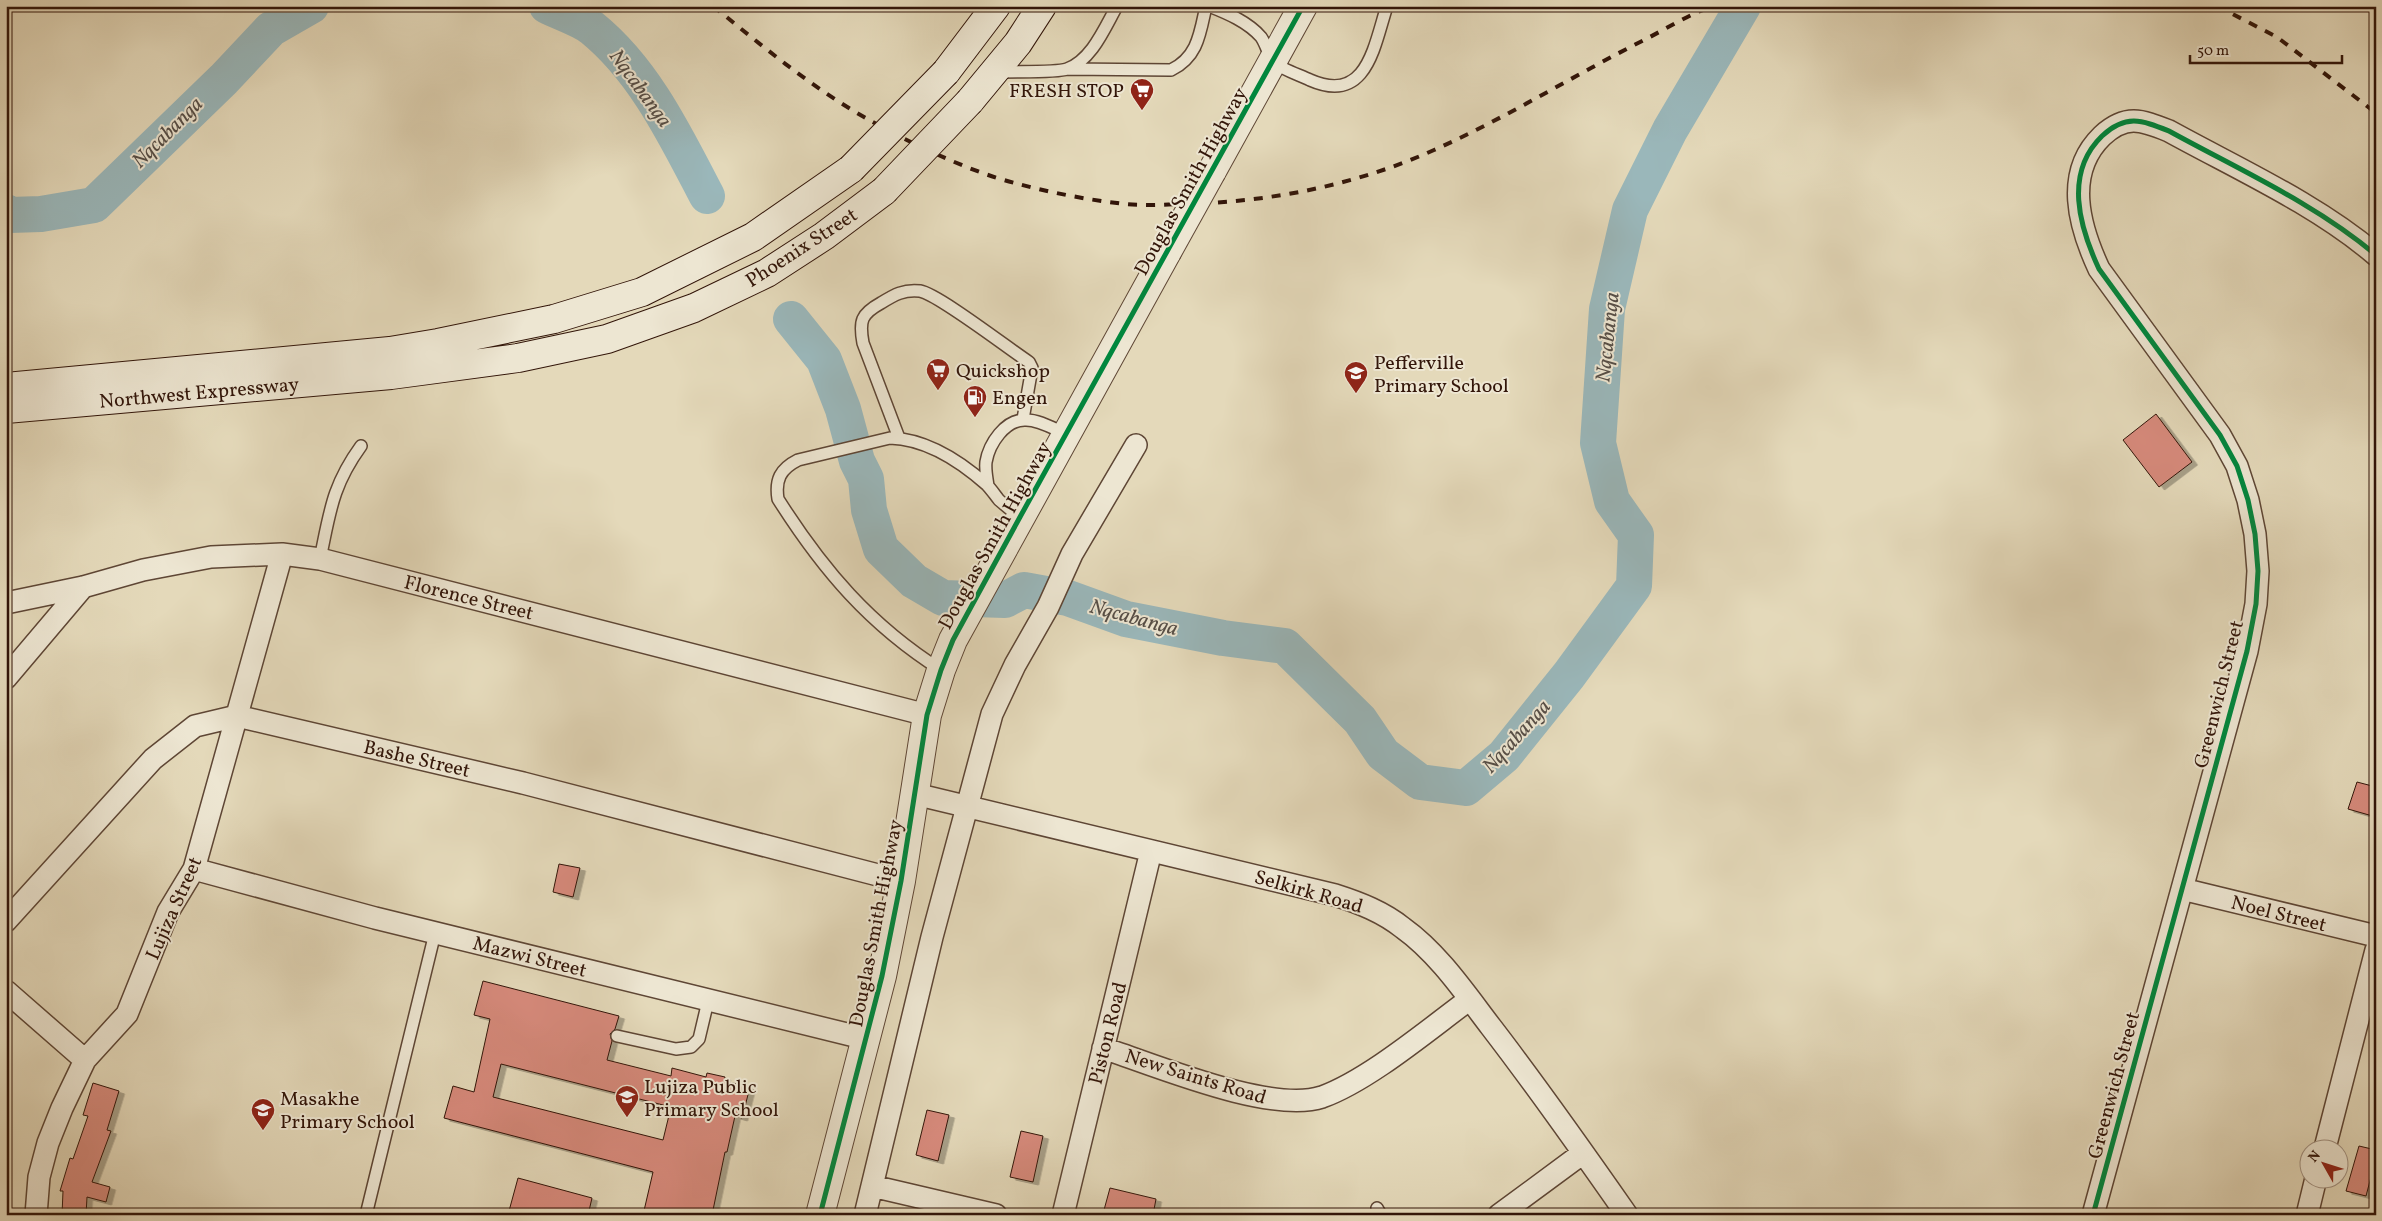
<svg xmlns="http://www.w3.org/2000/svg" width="2382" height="1221" font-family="Vollkorn,serif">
<defs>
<filter id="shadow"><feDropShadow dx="5.5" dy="3" stdDeviation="0" flood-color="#0004"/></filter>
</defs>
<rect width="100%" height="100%" fill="#e4d9ba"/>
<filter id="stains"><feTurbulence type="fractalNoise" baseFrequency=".004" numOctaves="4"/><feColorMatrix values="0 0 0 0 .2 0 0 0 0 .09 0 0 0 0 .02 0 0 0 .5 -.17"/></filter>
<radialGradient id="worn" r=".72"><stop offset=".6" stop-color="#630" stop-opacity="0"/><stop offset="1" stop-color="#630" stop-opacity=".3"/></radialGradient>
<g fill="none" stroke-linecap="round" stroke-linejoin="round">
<path stroke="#9ab7ba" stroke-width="36" d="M547 6C561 13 580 19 592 28 645 71 676 137 707 196
M6 212 10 215 41 214 94 205 224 79 271 29 311 6
M791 319 824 360 843 409 857 461 866 479 869 510 881 549 914 581 943 598 1005 600 1024 590 1068 598 1126 619 1223 638 1285 646 1360 720 1383 754 1420 782 1466 788 1504 756 1569 675 1634 586 1636 535 1612 501 1598 443 1607 309 1630 210 1670 130 1743 6"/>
</g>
<path fill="#d78a7c" stroke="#321509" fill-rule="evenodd" filter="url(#shadow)" d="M2156 414 2192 462 2159 487 2123 440Z
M2357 782 2376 787V817L2348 809Z
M559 864 580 868 573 897 553 892Z
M483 981 619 1016 615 1029 610 1034 612 1041 607 1060 671 1076 672 1068 706 1077 707 1073 725 1077 724 1081 750 1087 742 1118 735 1116 727 1152H725L712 1215H643L653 1172 444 1118 453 1086 474 1092 490 1019 474 1015ZM501 1064 671 1107 663 1140 493 1097Z
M93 1083 119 1091 107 1130 111 1131 92 1182 110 1187 106 1202 87 1197 86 1215H62L63 1191H60L70 1158 73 1159 88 1116 83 1115Z
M927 1110 949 1115 938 1161 916 1155Z
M1021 1131 1043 1136 1033 1182 1010 1177Z
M2359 1146 2376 1150V1158L2366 1196 2346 1191Z
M518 1178 592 1198 588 1215H522L509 1211Z
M1110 1188 1156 1199 1153 1215H1123L1104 1210Z"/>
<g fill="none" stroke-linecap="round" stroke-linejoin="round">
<g stroke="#5e4635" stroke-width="14">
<path id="service" d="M1209 6C1227 13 1248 22 1261 37 1266 44 1268 54 1273 61 1280 69 1300 75 1310 80 1367 105 1374 46 1387 6
M1067 69 1171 70C1198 57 1200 33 1206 6
M998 72C1013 71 1056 73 1067 69 1092 60 1105 27 1117 6
M899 438 863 343C859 321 861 314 881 303 894 295 904 289 920 291 938 294 1009 349 1029 362L1032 368 1023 419
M988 486C987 478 985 470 986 462 989 444 1005 419 1026 420 1040 420 1054 429 1066 434
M320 559C330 512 332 486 361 446
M941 670C870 625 823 570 778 499 775 480 780 469 798 460L890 438C926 439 960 461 987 485 991 489 995 495 999 500 1006 506 1013 512 1020 517
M617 1036 676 1049 691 1047 699 1039 708 1001
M1377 1208 1381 1215
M366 1215 435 933"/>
</g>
<g stroke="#5e4635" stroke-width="24">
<path id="minor" d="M6 603 83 587 143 570 211 557 282 554 320 559 927 715
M6 678 83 587
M915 794 1335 895C1360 903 1383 912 1403 928 1438 953 1465 993 1491 1027 1538 1088 1583 1152 1627 1215
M194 869 375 918 867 1039
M2182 889 2376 936
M6 921 153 759 195 726 237 716 523 783 901 881
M6 991 85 1060
M1103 1048C1155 1065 1271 1114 1322 1097 1369 1080 1429 1029 1470 999
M2325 1148 2376 950
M872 1186 996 1215
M36 1215 39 1177 48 1143 62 1108 85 1060 127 1014 168 912 194 869 282 554
M865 1215 932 937 992 714 1015 665 1048 607 1072 554 1136 445
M1063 1215 1151 851
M1499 1215 1583 1153
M2093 1215 2247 651 2256 604 2258 571 2255 534 2248 500 2237 466 2220 435 2099 269C2079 226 2064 173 2102 136 2126 114 2141 120 2169 131 2238 169 2316 204 2376 255
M2307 1215 2316 1178"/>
</g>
<g stroke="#5e4635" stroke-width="30">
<path id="tertiary" d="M1212 171 1303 6
M820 1215 882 976 901 881 927 715 941 670 953 640 1167 252"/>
</g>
<g stroke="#321509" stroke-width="30">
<path id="secondary" d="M946 72 996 6
M970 101 1018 43 1042 6
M6 387 390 351 438 343 554 319 642 292 753 237 851 169
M6 409 391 375 518 358 607 339 694 308 767 273 824 236 884 191"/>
</g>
<use href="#service" stroke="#ede6d2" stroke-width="11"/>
<use href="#minor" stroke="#ede6d2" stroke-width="21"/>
<use href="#tertiary" stroke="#ede6d2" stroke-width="28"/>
<use href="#secondary" stroke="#ede6d2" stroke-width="28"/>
<path stroke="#321509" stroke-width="4" stroke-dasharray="9 9" stroke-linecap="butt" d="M713 6C761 45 810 86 864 117 906 141 967 171 1015 183 1048 192 1083 199 1117 203 1137 206 1158 205 1178 204 1265 203 1354 186 1434 150 1508 117 1576 74 1648 38 1669 27 1690 14 1713 6
M2217 6 2277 37 2376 113"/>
<g stroke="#5e4635" stroke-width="30" stroke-linecap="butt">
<path id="tertiary-bridge" d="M1167 252 1212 171"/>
</g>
<g stroke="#321509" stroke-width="30" stroke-linecap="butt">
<path id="secondary-bridge" d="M851 169 946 72
M884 191 970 101"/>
</g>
<use href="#tertiary-bridge" stroke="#ede6d2" stroke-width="28"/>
<use href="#secondary-bridge" stroke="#ede6d2" stroke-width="28"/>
<g stroke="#ede6d2" stroke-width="8">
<path id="cycleway" d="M820 1215 882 976 901 881 927 715 941 670 953 640 1020 517 1303 6
M2093 1215 2247 651 2256 604 2258 571 2255 534 2248 500 2237 466 2220 435 2099 269C2079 226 2064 173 2102 136 2126 114 2141 120 2169 131 2238 169 2316 204 2376 255"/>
</g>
<use href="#cycleway" stroke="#00873e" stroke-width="5"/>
</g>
<defs>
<g id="supermarket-pin" transform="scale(1.25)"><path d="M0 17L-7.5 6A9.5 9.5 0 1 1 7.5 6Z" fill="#8f2418" stroke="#ede6d2"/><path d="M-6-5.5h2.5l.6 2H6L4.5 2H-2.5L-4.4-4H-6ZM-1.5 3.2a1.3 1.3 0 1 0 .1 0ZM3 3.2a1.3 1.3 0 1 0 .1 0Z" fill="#fff"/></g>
<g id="school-pin" transform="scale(1.25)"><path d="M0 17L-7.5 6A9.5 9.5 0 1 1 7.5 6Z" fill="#8f2418" stroke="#ede6d2"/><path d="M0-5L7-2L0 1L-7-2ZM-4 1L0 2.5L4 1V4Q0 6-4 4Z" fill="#fff"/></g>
<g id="fuel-pin" transform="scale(1.25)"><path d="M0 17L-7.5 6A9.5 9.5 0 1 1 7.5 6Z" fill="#8f2418" stroke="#ede6d2"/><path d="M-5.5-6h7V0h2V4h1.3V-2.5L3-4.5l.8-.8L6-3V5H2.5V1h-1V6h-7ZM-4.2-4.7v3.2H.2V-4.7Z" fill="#fff"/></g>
</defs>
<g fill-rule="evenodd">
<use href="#supermarket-pin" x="1142" y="90"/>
<use href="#supermarket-pin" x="938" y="370"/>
<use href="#school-pin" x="1356" y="373"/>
<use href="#fuel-pin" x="975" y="397"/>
<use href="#school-pin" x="627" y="1097"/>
<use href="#school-pin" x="263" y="1110"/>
</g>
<g text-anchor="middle" stroke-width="4" stroke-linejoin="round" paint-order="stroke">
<g font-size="20" fill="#321509" stroke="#ede6d2" text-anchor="start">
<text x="1124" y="97" text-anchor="end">FRESH STOP</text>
<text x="1374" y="369">Pefferville<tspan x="1374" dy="23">Primary School</tspan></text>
<text x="956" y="377">Quickshop</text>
<text x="992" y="404">Engen</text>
<text x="644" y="1093">Lujiza Public<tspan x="644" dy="23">Primary School</tspan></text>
<text x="280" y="1105">Masakhe<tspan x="280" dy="23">Primary School</tspan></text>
</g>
<g font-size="20" fill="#321509" stroke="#ede6d2">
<text transform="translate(1190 181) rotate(-61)" y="7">Douglas Smith Highway</text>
<text transform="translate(801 247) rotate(-33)" y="7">Phoenix Street</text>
<text transform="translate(199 392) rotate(-5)" y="7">Northwest Expressway</text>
<text transform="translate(994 535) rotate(-61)" y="7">Douglas Smith Highway</text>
<text transform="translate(469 597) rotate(14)" y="7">Florence Street</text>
<text transform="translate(2218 694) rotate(-76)" y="7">Greenwich Street</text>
<text transform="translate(417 758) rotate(13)" y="7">Bashe Street</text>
<text transform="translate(1309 891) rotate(16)" y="7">Selkirk Road</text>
<text transform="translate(173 908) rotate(-66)" y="7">Lujiza Street</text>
<text transform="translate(2279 913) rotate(14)" y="7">Noel Street</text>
<text transform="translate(875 923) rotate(-79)" y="7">Douglas Smith Highway</text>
<text transform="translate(530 956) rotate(14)" y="7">Mazwi Street</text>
<text transform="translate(1107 1033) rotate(-76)" y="7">Piston Road</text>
<text transform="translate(1196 1076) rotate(17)" y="7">New Saints Road</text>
<text transform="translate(2113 1085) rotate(-75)" y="7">Greenwich Street</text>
</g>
<g font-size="21" font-style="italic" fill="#564e47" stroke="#ede6d2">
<text transform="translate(641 88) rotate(54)" y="7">Nqcabanga</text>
<text transform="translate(167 132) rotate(-45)" y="7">Nqcabanga</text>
<text transform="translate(1607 337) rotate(-84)" y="7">Nqcabanga</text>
<text transform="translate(1134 617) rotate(15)" y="7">Nqcabanga</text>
<text transform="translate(1516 736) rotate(-48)" y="7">Nqcabanga</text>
</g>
</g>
<rect width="2382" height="1221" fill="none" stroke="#e4d9ba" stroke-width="25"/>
<rect x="8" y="8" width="2367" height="1206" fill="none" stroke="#321509" stroke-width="2.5"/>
<rect x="12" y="12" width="2357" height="1196" fill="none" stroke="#321509"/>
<g transform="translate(2324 1164) rotate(309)"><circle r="24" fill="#ede6d2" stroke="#a29282"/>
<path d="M0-4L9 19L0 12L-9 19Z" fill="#8f2418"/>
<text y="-8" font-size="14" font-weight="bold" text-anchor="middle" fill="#321509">N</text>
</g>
<path d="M2190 55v8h152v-8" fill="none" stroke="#321509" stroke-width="2.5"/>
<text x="2197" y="55" font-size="15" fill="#321509" stroke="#ede6d2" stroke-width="4" paint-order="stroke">50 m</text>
<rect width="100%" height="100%" filter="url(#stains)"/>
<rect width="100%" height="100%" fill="url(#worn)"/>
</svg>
